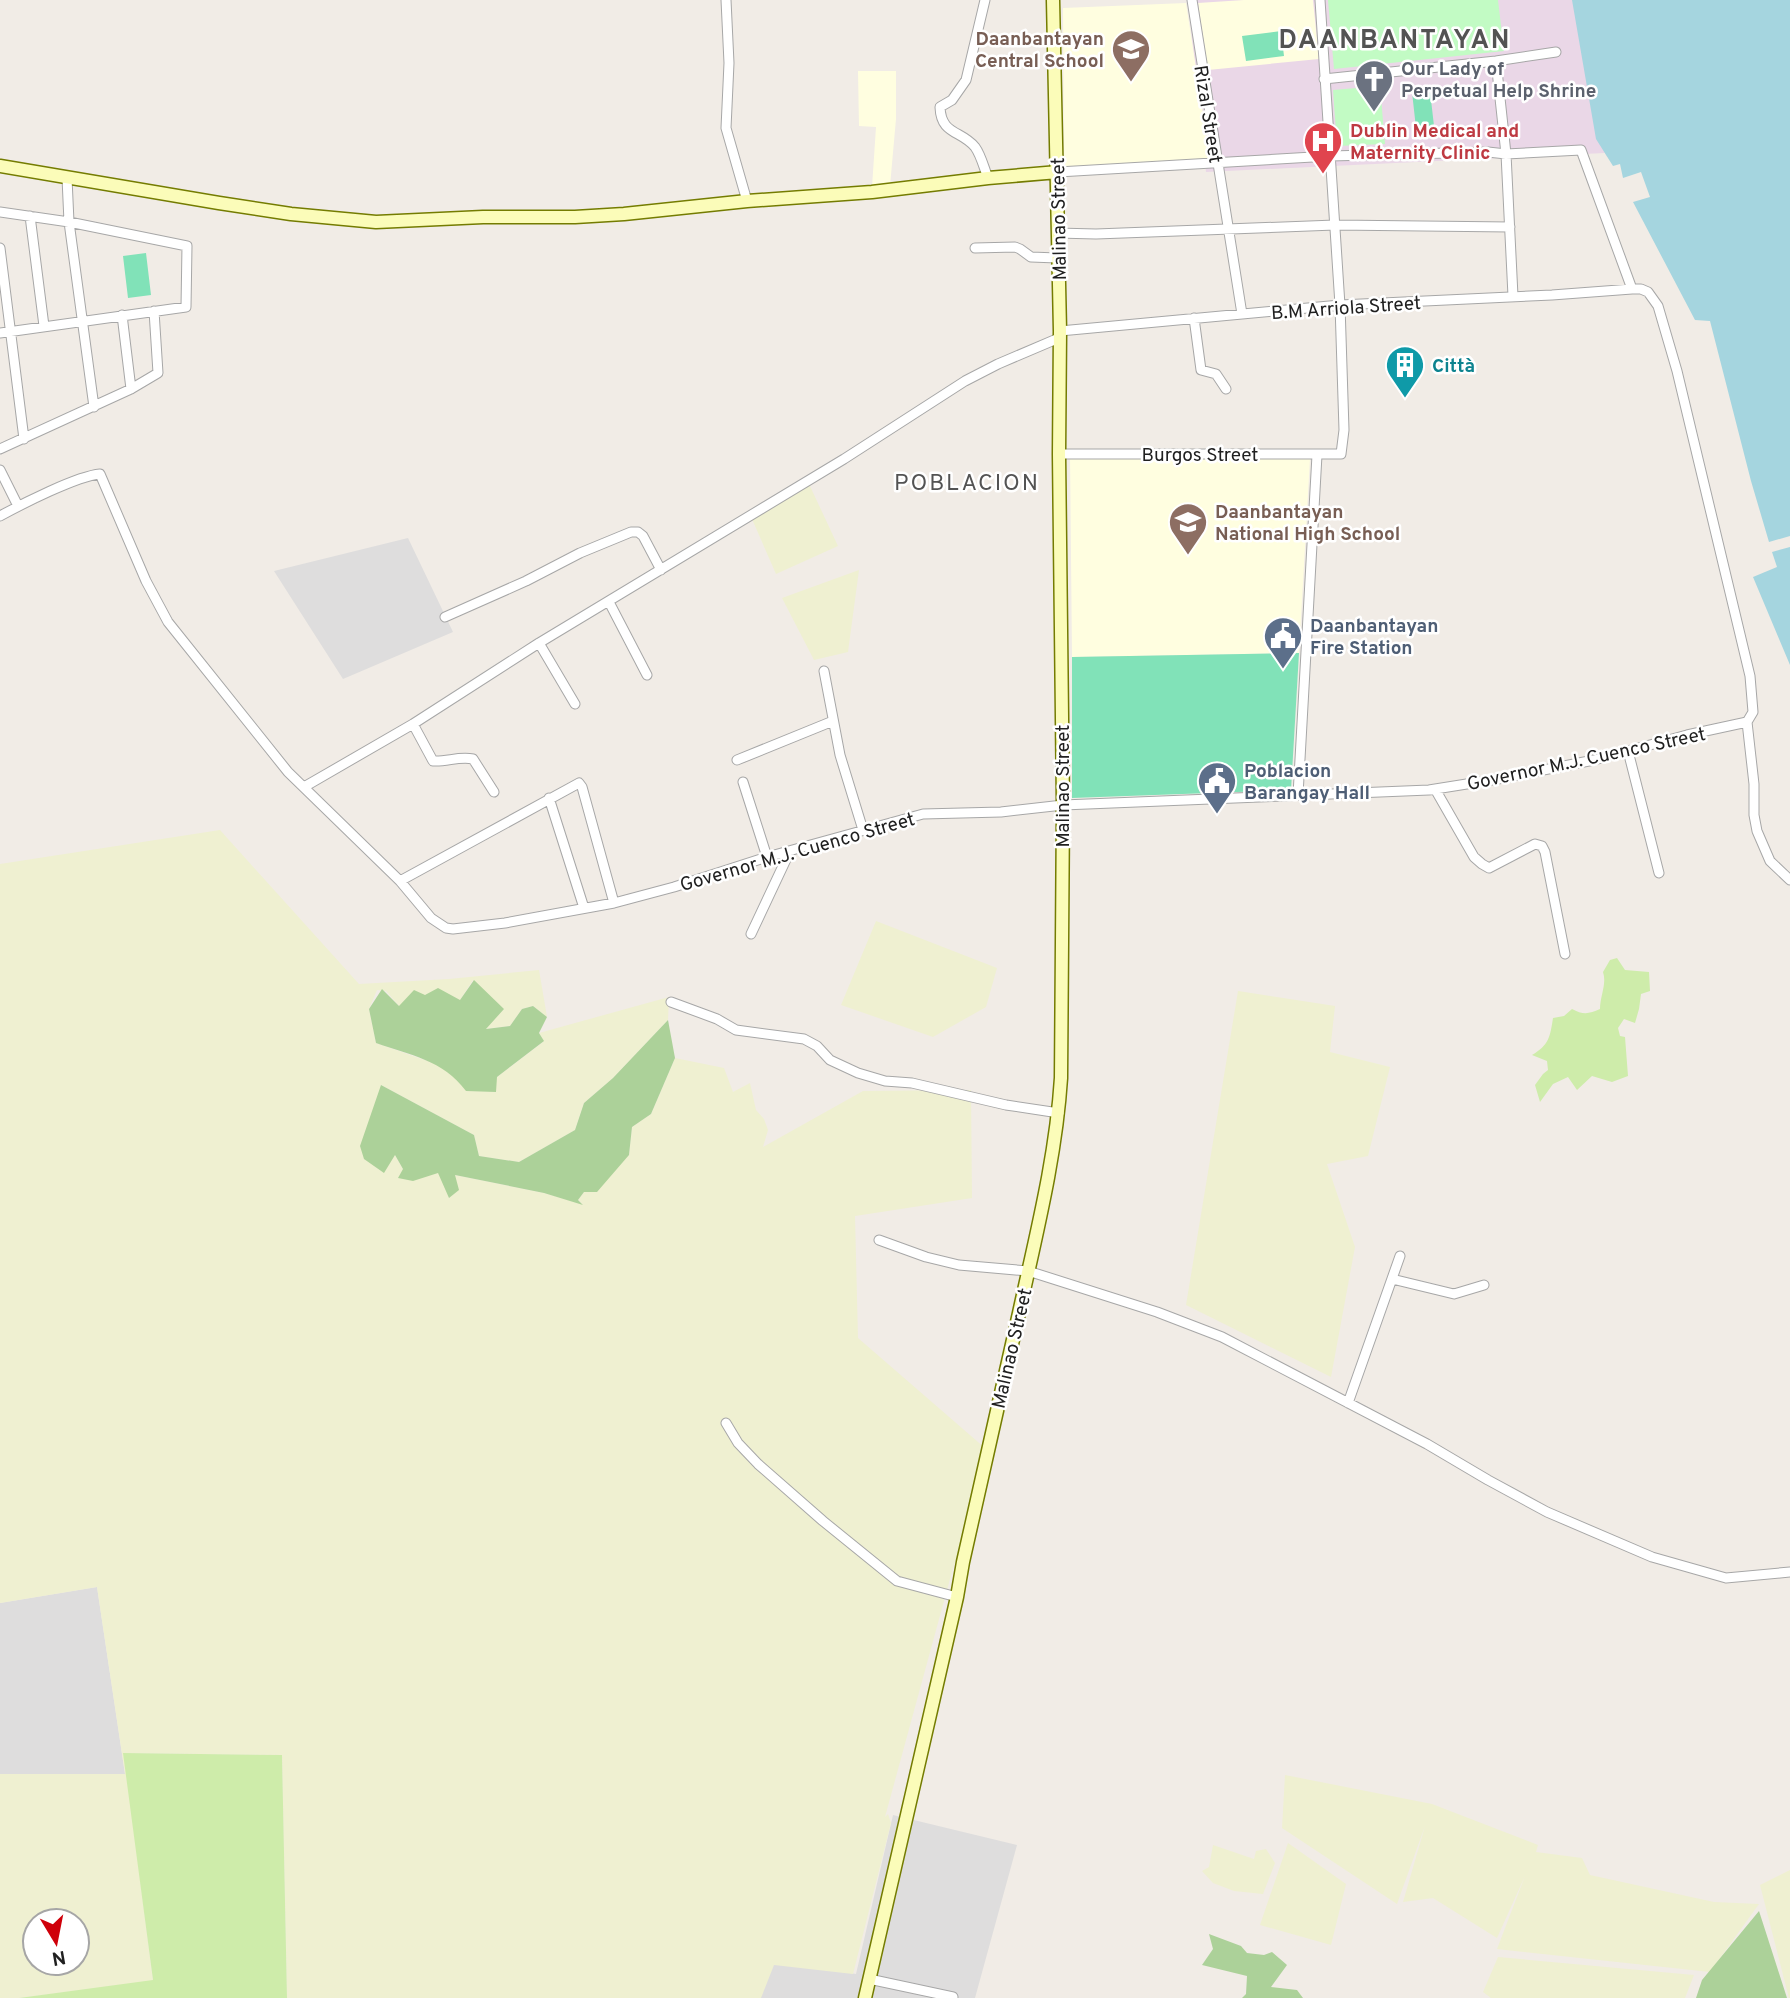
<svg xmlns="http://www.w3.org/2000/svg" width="1790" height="1998" font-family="Overpass,sans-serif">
<rect width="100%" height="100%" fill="#f1ece6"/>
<path fill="#dedddd" d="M408 538 453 632 343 679 274 571Z
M97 1587 125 1774H0V1603Z
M893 1815 1017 1845 975 1998H749L761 1959 856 1974Z"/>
<path fill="#ead7e7" d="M1188 0H1587L1607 157 1605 153 1206 172Z"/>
<path fill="#fffee0" d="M1244 0H1313L1319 59 1208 70 1198 3Z
M1186 3 1210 158 1064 169 1063 8Z
M858 71H896V119L890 186 872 187 876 127 859 126Z
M1070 454 1310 459 1299 653 1072 657Z"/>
<path fill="#eff0d1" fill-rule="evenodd" d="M809 484 838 546 776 574 752 519Z
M859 570 848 652 814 660 782 598Z
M220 830 359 984 449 979 539 970 547 1017 533 1006 522 1009 510 1026 485 1029 473 980 460 1000 399 1006 386 991 377 990 369 1009 376 1043 439 1065 458 1080 497 1077 543 1042 539 1033 669 997 668 1020 613 1078 584 1103 575 1130 519 1162 479 1156 474 1135 381 1085 395 1155 403 1169 455 1175 544 1193 582 1204 578 1200 584 1192 629 1155 632 1127 651 1114 675 1058 724 1068 733 1092 750 1083 756 1110 764 1119 768 1130 763 1147 863 1091 971 1090 972 1198 855 1216 858 1338 993 1455 953 1568 885 1817 888 1814 891 1823 853 1974 774 1965 761 1998H287L282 1755 124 1753 153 1981 19 1998H0V1774H125L97 1587 0 1603V864ZM35 1921H77V1963H35Z
M876 921 997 968 986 1007 933 1037 841 1005Z
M1238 991 1335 1006 1330 1052 1390 1067 1368 1156 1327 1164 1355 1247 1331 1377 1186 1305Z
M1285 1775 1432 1804 1538 1845 1536 1852 1582 1858 1590 1875 1714 1902 1759 1904 1710 1972 1497 1949 1525 1876 1497 1938 1433 1898 1403 1902 1425 1826 1397 1904 1282 1828Z
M1288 1843 1346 1884 1331 1945 1260 1925Z
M1213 1845 1254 1859 1256 1851 1266 1849 1275 1863 1263 1894 1234 1891 1213 1883 1202 1871 1209 1867Z
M1790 1870V1998H1789L1760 1885Z
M1498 1957 1694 1975 1685 1998H1491L1483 1992Z"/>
<path fill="#ceecaa" d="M1617 958 1625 970 1649 972 1650 991 1641 994 1639 1009 1635 1023 1624 1019 1618 1028 1620 1036 1625 1037 1628 1076 1612 1082 1592 1076 1577 1090 1568 1077 1553 1084 1540 1102 1535 1085 1543 1074 1548 1070 1547 1061 1532 1055C1549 1045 1550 1037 1553 1018L1564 1016 1572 1009C1583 1015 1589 1014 1600 1009 1600 996 1607 984 1603 972L1610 960Z
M123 1753 282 1755 287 1998H19L153 1980Z"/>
<path fill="#acd199" d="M474 980 504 1009 486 1029 510 1026 522 1009 533 1006 547 1017 539 1033 544 1041 497 1077 496 1092 466 1091C443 1060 410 1055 376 1043L369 1009 382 989 399 1006 414 990 425 995 438 988 460 1000Z
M668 1020 675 1058 651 1114 632 1127 629 1155 597 1192H584L578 1200 583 1205 544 1193 455 1175 459 1190 449 1198 438 1173 413 1181 398 1178 403 1169 395 1155 384 1173 364 1159 360 1146 381 1085 474 1135 479 1156 519 1162 575 1130 584 1103 613 1078Z
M1759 1911 1787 1998H1696L1702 1980Z
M1209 1934 1241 1946 1247 1953 1264 1955 1272 1952 1287 1965 1271 1987 1297 1990 1303 1998H1242L1246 1994 1247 1976 1202 1965 1213 1949Z"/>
<path fill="#c2fbc4" d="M1328 0H1498L1504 51 1334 69Z
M1380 86 1385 144 1337 146 1333 90Z"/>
<path fill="#81e2b8" d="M1281 31 1284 56 1246 61 1242 36Z
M1430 91 1434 126 1416 128 1412 92Z
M146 253 151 295 128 298 123 256Z
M1299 653 1291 790 1072 798V657Z"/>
<path fill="#a5d5df" d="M1572 0H1790V536L1769 542 1751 481 1710 321 1695 320 1633 202 1650 197 1641 172 1623 178 1620 164 1613 166 1596 139Z
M1790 547V665L1753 577 1777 567 1772 552Z"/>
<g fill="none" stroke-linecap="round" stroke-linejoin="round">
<g stroke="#a7a7a7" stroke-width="11">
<path id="street" d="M726 0 729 63 726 128 747 201
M985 0 966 80 952 100 940 107C941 135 961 130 975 147 981 155 984 168 988 178
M1192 0 1242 314
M1496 61 1506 154 1513 296
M1324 79 1496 61 1556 52
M1058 172 1330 156 1488 152 1506 154 1581 150 1632 289
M67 178 69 222 94 407
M0 212 69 222 187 246 186 307 0 333
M30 216 44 326
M1057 233 1096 234 1335 225 1510 227
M0 248 24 439
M975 248 1015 247 1020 249 1031 257 1057 258
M122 315 131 389
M1194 318 1201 370 1216 374 1226 389
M1060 331 1340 305 1552 295 1632 289H1641L1648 292 1658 306 1677 371 1750 676 1753 712 1747 722
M0 449 131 389 158 373 154 311
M1059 454H1341L1344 430 1340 305 1320 0
M0 470 18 506
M0 516C22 504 77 476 100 474L146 581 168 622 288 772 400 881 431 918 446 928 453 929 505 923 614 903 674 887 767 857 923 814 1001 812 1063 805 1429 790 1498 779 1594 760 1687 735 1747 722 1754 784V815L1757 831 1770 861 1790 880
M609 602 647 675
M445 617 526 581 580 553 631 532H638L643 536 661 570
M539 643 575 704
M824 671 840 755 863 830
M413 724 433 761C447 762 459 756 473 759L494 792
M1628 751 1659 873
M737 760 833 721
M743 782 767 857
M304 787 413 724 539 643 844 459 965 381 998 364 1059 338
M1435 789 1474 857 1482 864 1489 868 1535 844 1542 846 1545 852 1565 954
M1298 795 1317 455
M549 798 584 908
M400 881 579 783 582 787 614 903
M751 934 790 851
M671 1002 717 1019 736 1030 804 1039 817 1046 830 1060 858 1073 885 1081 912 1083 1006 1105 1059 1113
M879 1240 926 1257 959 1265 1028 1271 1157 1312 1222 1337 1427 1444 1488 1480 1547 1512 1652 1557 1726 1578 1790 1572
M1392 1279 1454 1294 1484 1285
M1348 1403 1400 1256
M726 1423 738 1443 758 1464 823 1521 897 1581 957 1597
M869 1979 953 1997"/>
</g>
<g stroke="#747c01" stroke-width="15">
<path id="secondary" d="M0 166 219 203 291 214 376 222 483 217H575L624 214 747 201 872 192 988 178 1058 172
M865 1998 957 1597 963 1562C982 1479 1000 1396 1019 1313 1036 1235 1056 1157 1061 1078L1063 805 1059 454 1060 331 1053 0"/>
</g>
<use href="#street" stroke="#fff" stroke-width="9"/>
<use href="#secondary" stroke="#fbfcb9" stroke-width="12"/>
</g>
<defs>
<g id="school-pin" transform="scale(2.0125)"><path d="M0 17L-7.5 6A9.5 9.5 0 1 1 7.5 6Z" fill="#8d6e63" stroke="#fff"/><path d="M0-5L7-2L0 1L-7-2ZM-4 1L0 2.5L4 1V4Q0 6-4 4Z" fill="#fff"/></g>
<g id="church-pin" transform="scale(2.0125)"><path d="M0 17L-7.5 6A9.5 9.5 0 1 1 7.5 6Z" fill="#6b7280" stroke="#fff"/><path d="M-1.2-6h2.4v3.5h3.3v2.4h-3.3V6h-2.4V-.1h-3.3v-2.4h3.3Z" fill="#fff"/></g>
<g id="hospital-pin" transform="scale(2.0125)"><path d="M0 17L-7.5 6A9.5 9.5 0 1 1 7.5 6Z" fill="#e0444e" stroke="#fff"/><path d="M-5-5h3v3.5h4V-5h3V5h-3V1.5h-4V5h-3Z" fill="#fff"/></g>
<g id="building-pin" transform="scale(2.0125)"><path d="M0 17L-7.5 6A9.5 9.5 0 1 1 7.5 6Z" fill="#0f9aa8" stroke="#fff"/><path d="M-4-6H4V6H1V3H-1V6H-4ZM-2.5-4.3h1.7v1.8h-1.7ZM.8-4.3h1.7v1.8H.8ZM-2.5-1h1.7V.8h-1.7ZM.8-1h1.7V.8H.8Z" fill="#fff"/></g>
<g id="civic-pin" transform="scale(2.0125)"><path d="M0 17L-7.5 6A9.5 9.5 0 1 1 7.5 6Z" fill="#5c6f8a" stroke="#fff"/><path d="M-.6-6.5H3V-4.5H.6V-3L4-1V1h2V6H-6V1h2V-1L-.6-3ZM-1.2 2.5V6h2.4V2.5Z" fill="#fff"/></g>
</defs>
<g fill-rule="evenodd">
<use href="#school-pin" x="1131" y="49"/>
<use href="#church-pin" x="1374" y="79"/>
<use href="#hospital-pin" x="1323" y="141"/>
<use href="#building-pin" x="1405" y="365"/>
<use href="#school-pin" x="1188" y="522"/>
<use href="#civic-pin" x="1283" y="636"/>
<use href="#civic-pin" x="1217" y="781"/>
</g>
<g text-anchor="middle" stroke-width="5" stroke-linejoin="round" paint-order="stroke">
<g font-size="19" font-weight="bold" fill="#785e54" stroke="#fff" text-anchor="end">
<text x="1104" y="45">Daanbantayan<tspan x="1104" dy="22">Central School</tspan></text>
<text x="1215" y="518" text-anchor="start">Daanbantayan<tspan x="1215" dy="22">National High School</tspan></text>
</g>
<g font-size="19" font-weight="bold" fill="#5b616d" stroke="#fff" text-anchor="start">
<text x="1401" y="75">Our Lady of<tspan x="1401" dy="22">Perpetual Help Shrine</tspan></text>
</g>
<g font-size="19" fill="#202020" stroke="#fff">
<text transform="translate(1209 114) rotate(81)" y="7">Rizal Street</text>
<text transform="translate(1058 219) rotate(-91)" y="7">Malinao Street</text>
<text transform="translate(1346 307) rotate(-4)" y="7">B.M Arriola Street</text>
<text x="1200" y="461">Burgos Street</text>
<text transform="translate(1586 758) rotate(-12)" y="7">Governor M.J. Cuenco Street</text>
<text transform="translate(1062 786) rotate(-90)" y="7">Malinao Street</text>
<text transform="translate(797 851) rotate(-16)" y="7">Governor M.J. Cuenco Street</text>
<text transform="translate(1011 1348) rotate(-77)" y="7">Malinao Street</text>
</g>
<g font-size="19" font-weight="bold" fill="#be3a42" stroke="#fff" text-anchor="start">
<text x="1350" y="137">Dublin Medical and<tspan x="1350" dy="22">Maternity Clinic</tspan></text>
</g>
<g font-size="19" font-weight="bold" fill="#0d838f" stroke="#fff" text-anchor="start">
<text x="1432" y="372">Città</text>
</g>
<g font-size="19" font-weight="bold" fill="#4e5e75" stroke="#fff" text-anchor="start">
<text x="1310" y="632">Daanbantayan<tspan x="1310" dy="22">Fire Station</tspan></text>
<text x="1244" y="777">Poblacion<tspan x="1244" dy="22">Barangay Hall</tspan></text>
</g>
<g font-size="23" letter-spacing="2" fill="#535353" stroke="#fff">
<text x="967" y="490">POBLACION</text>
</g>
<g font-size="26" font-weight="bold" letter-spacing="2" fill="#535353" stroke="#fff">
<text x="1395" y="48">DAANBANTAYAN</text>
</g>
</g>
<g transform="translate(56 1942) rotate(170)"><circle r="33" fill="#ffffff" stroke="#a6a6a6" stroke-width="2"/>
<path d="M0-5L12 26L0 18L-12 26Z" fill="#cf000a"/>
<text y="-10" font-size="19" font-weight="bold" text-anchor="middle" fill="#202020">N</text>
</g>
</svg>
